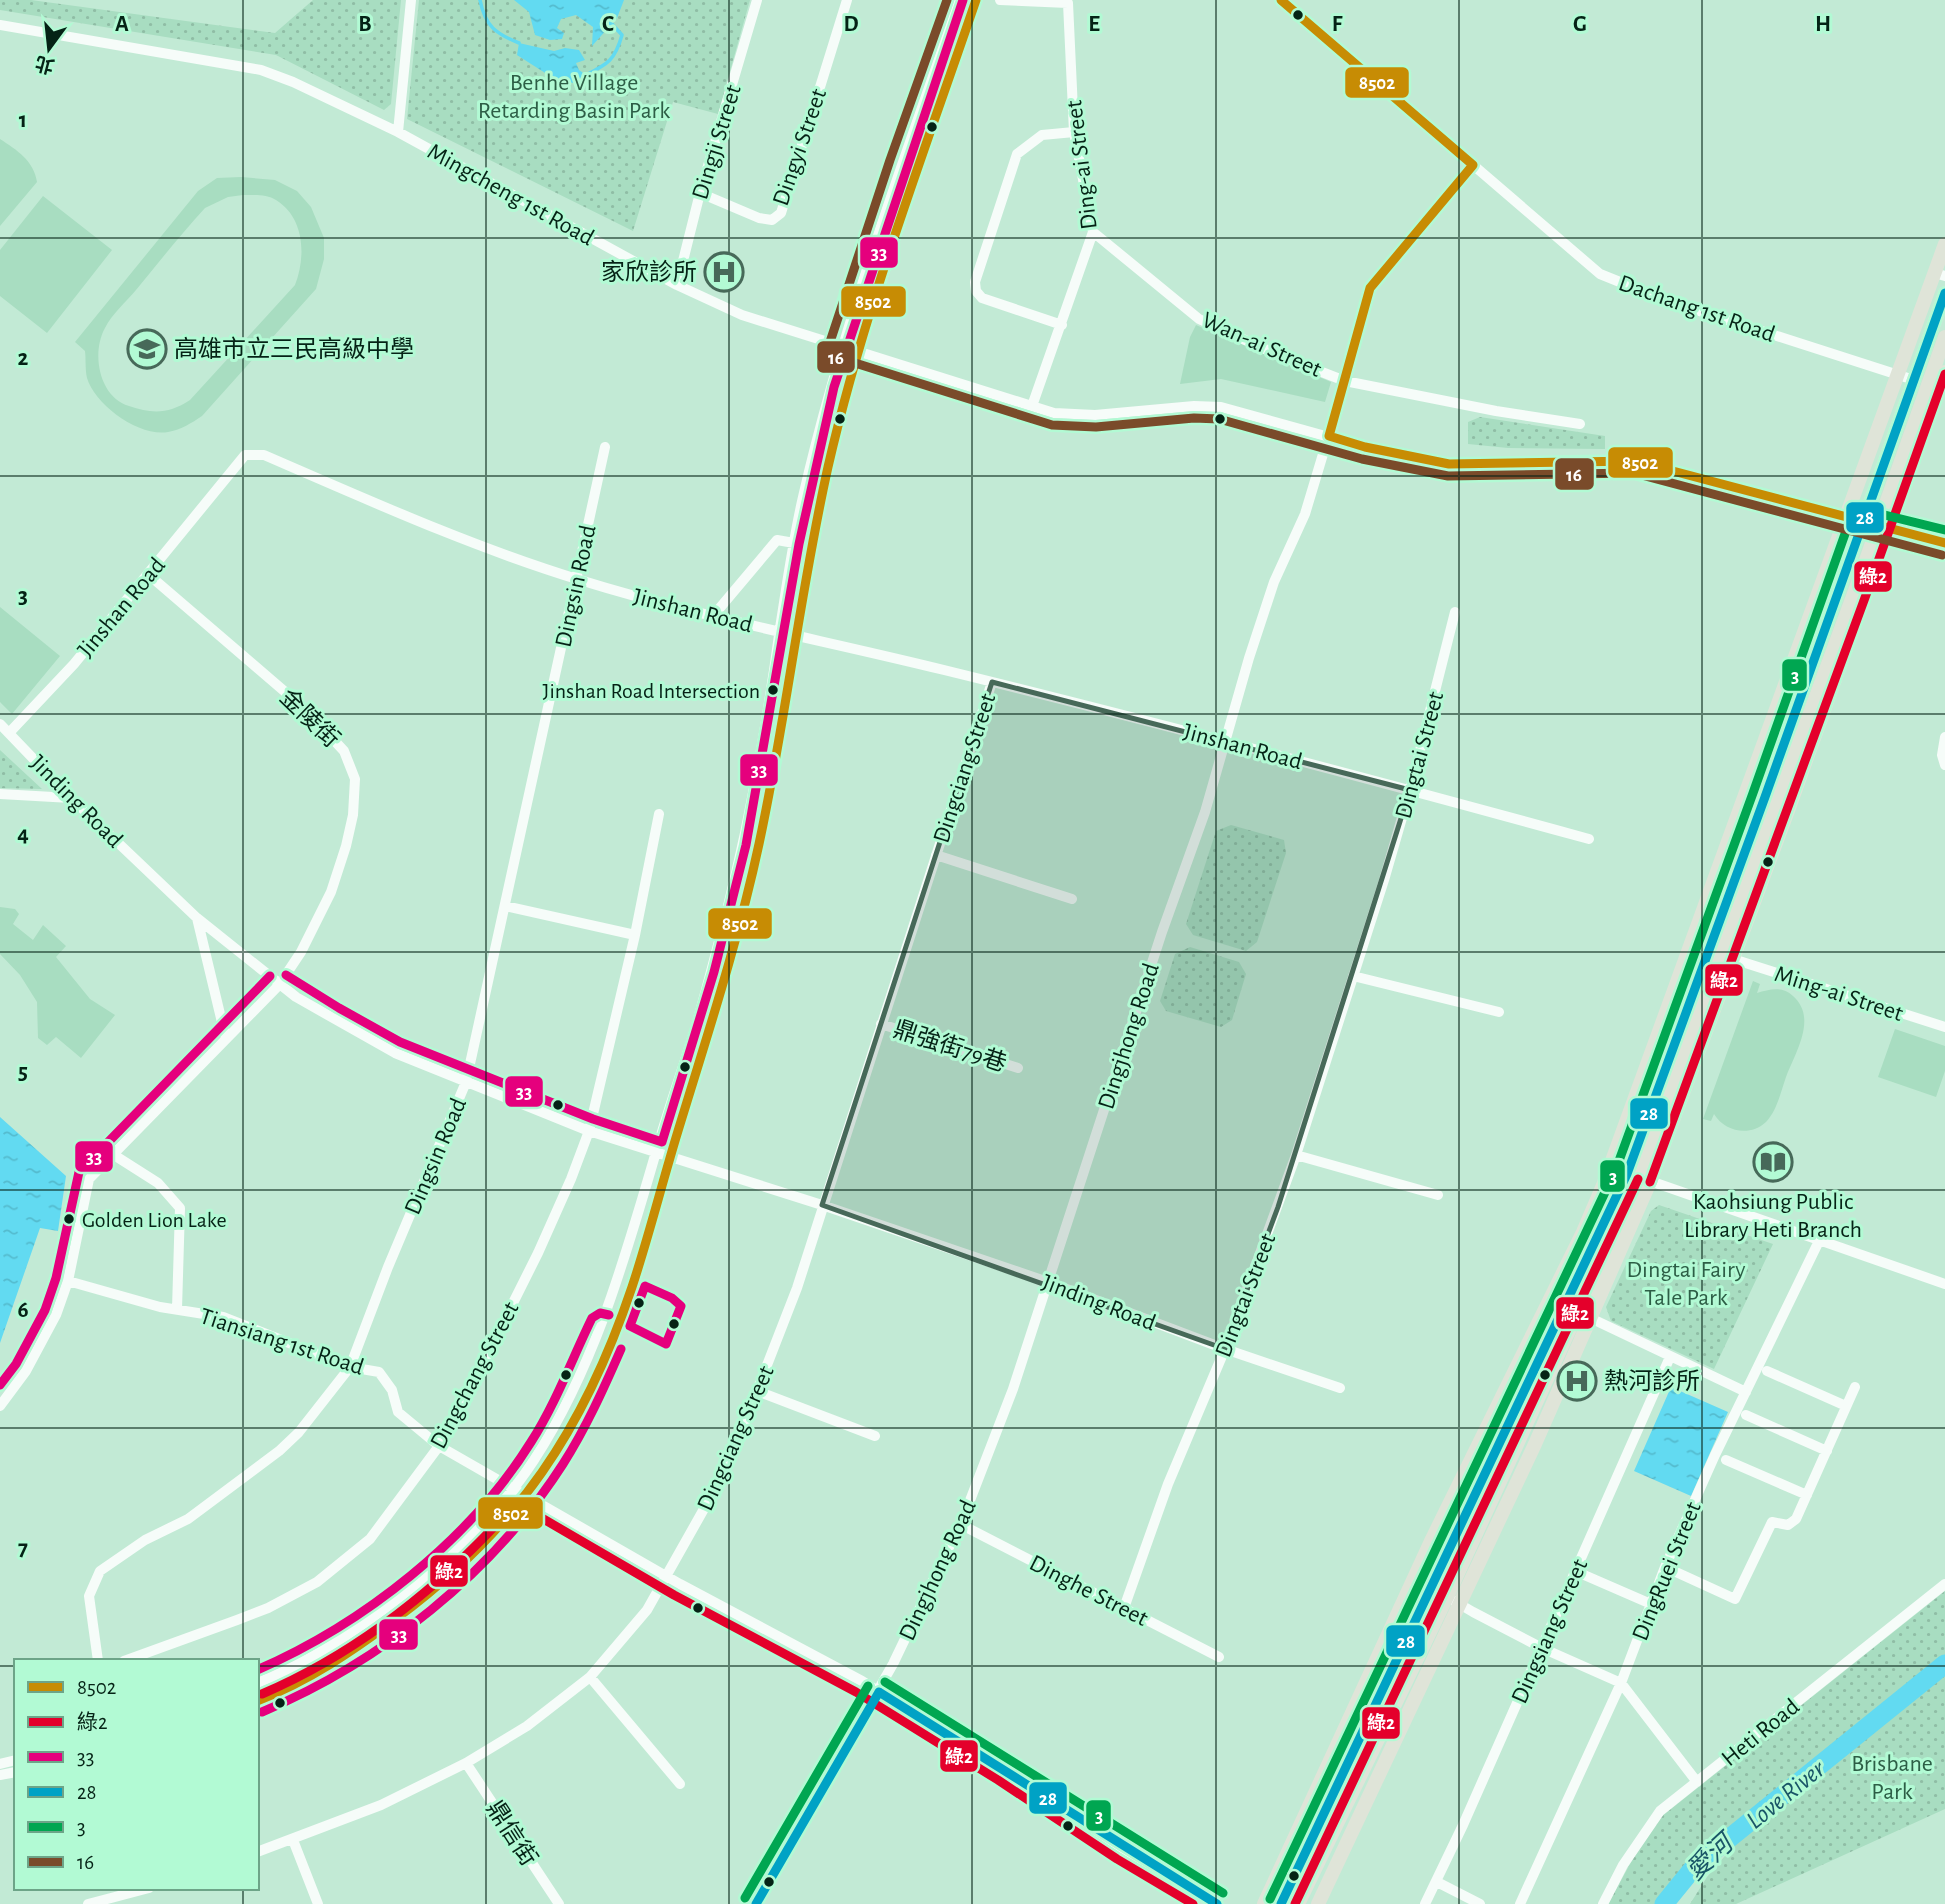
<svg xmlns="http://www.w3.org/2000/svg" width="1945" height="1904" font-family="'Alegreya Sans','Noto Sans TC',sans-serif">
<defs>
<pattern id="park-dots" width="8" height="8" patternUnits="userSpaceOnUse" patternTransform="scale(1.75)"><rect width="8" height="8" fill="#a8ddc1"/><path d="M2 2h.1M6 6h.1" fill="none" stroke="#8fbda5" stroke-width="1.8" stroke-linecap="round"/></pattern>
<pattern id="water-ripples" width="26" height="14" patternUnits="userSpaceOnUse" patternTransform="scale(1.75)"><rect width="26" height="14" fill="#62daf1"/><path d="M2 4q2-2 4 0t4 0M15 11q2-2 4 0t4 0" fill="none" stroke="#54bbce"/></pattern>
</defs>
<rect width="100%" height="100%" fill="#c2ead5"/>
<path fill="#a8ddc1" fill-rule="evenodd" d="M0 139C17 150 34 161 37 182L0 226Z
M241 177 275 180 297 191 311 207 324 238V259L316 289 202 416C192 423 180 430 168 432 139 437 95 405 87 378 85 369 86 359 85 351L75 342 198 191 217 178ZM243 195C253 195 267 194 276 200 305 218 306 257 295 285L190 400C169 414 152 414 129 406 99 397 91 353 105 328 112 314 126 302 136 290 159 262 181 234 205 208L228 197Z
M43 196 112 250 47 333 0 296V250Z
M1196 325 1331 382 1325 402 1221 379 1180 384 1190 337Z
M0 607 60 656 12 714 0 702Z
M0 907 15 909 19 914 13 924 33 940 43 925 66 946 56 957 90 999 115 1015 81 1058 56 1037 47 1045 38 1038 37 1002 20 975 0 954Z
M1753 981 1760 984 1757 993C1770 989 1782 986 1793 996 1818 1018 1795 1053 1786 1077 1781 1091 1777 1111 1766 1122 1750 1137 1725 1132 1714 1114L1711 1121 1703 1119Z
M1895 1029 1945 1046V1071L1936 1097 1878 1077Z"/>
<path fill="url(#park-dots)" d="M0 0H31L275 33 313 0H401L391 104 384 110 276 55 0 10Z
M419 0H750L718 114 673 102 633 231 407 119Z
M1480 417 1605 436V449L1508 448 1468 444V422Z
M0 750 42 789 0 788Z
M1231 825 1284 840 1286 853 1257 942 1246 951 1193 935 1186 924 1216 831Z
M1190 947 1239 962 1246 974 1232 1020 1221 1027 1166 1011 1160 1001 1175 954Z
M1659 1205 1773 1244 1714 1369 1611 1321 1606 1307 1651 1211Z
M1945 1591V1659L1691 1859 1658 1904H1608L1635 1855 1661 1817Z
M1945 1668V1809L1736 1904H1690L1707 1877 1747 1830Z"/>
<path fill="url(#water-ripples)" d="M514 0H624L617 18 592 46 593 27 576 15 561 19 557 28 564 33 562 39 550 40 535 35 529 12Z
M519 43 554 51 565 48 579 50 585 60 576 63 579 70 586 75 573 83 553 78 517 55Z
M0 1117 66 1176 58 1231 40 1228 0 1343Z
M1671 1387 1728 1412 1691 1496 1634 1471Z"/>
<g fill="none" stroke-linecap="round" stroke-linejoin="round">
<path stroke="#62daf1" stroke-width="3.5" d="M480 0C485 26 496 34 519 43
M586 75C608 64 615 60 622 35L612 24"/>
<path stroke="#62daf1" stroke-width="19" d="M1664 1904 1695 1866 1945 1664"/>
<path stroke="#f6fcf9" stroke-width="10" d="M1000 0 1068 3
M1281 0 1600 274 1662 299 1914 380
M0 25 261 70 293 82 398 132 677 285 742 315 1054 413 1095 415 1194 406 1221 407 1365 447 1449 464 1635 461 1945 543
M398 132 411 0
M700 193 759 218 772 220 781 213 847 0
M1093 232 1199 319 1278 355 1345 381 1496 411 1580 424
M1934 273 1945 276
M677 285 700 193 757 0
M1062 325 982 298 976 291 975 282 1017 154 1042 135 1074 132
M1032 406 1093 232 1074 132 1068 3 1064 0
M713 616 777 540 811 546
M0 724 71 798 197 918 296 997 395 1053 589 1131 822 1205 1048 1282 1225 1349 1340 1388
M9 733 74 664 245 455H264C368 500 472 547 580 580 699 617 823 640 944 670 1160 723 1374 780 1589 839
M1945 737 1942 755 1945 765
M0 794 71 798
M936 855 1072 899
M505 906 635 935
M197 918 226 1039
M1733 959 1945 1027
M1353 976 1499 1012
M881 1024 1018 1068
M114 1155 158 1183 180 1208 177 1309
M1296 1155 1438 1195
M1610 1167 1945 1284
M68 1281 160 1307 223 1317 350 1367 379 1372 392 1390 398 1412 439 1446 680 1584 862 1681 1005 1770 1124 1849 1217 1904
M1584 1315 1746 1392
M1767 1371 1846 1406
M757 1391 875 1436
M0 1406 26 1371 56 1315 68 1281 89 1179 279 985 301 952 331 892 346 846 353 815 355 779 344 751 305 709 149 575
M1746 1415 1827 1451
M1726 1460 1807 1495
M960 1524 1219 1657
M1665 1567 1735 1599 1772 1522 1788 1525 1796 1519 1855 1387
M1575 1571 1651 1604
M1415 1578 1473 1612 1542 1648 1621 1683 1697 1782
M1124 1608 1168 1484 1225 1349 1296 1155 1384 880 1410 790 1455 612
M98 1661 89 1596 100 1571 145 1540 188 1519 279 1451 299 1432 350 1367 388 1267 466 1082 605 447
M124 1661 237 1620 268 1608 317 1582 370 1539 439 1446 463 1403 538 1253 571 1179 589 1131 635 935 659 814
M590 1677 680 1784
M257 1683C302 1666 342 1640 380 1612 438 1570 495 1520 534 1460 595 1366 625 1258 656 1152 668 1110 683 1068 696 1026 714 962 731 898 745 833 759 765 771 696 780 628 787 584 793 540 803 497 842 327 902 164 960 0
M257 1701C306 1684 348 1654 389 1624 450 1580 510 1525 551 1461 585 1407 619 1330 638 1269 653 1223 664 1177 678 1131 707 1036 738 942 759 845 786 719 800 592 828 467 849 376 879 289 908 200 931 134 953 67 976 0
M466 1763 559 1904
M0 1764 16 1760
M0 1775 16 1772
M293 1840 318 1904
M257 1852 381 1805 466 1763 527 1726 590 1677 647 1610 727 1468 797 1288 992 682
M1437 1882 1480 1904
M88 1904 149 1888
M756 1904 893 1664 964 1516 1013 1389 1162 932 1205 812 1249 658 1274 582 1305 514 1345 381 1370 288 1473 165
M1425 1904 1463 1825 1670 1357
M1520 1904 1621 1683 1665 1567 1715 1455 1819 1241
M1603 1904 1623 1865 1660 1811 1945 1584"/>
<path stroke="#dfe4d8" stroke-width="14" d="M1264 1904 1432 1539 1583 1232 1604 1183 1945 244
M1281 1904 1627 1174 1765 797 1945 293
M1298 1904 1447 1597 1639 1178 1859 580 1945 337
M1318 1904 1535 1444 1650 1182 1790 805 1945 372"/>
<g stroke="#b2fad4" stroke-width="14">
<path id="bus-1" d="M1281 0 1473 165
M1329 436 1365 447 1449 464 1635 461 1945 543
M1329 436 1370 288 1473 165
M257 1701C309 1681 353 1651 397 1618 518 1528 584 1430 632 1287 649 1236 662 1183 678 1131 707 1036 738 942 759 844 786 719 800 592 828 467 864 309 924 153 976 0"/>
</g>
<g stroke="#b2fad4" stroke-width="14">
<path id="bus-2" d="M1650 1182 1870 584 1945 374
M262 1694C362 1651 444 1584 516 1503L674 1595 856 1692 998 1780 1117 1859 1193 1904
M1295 1904 1638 1179"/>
</g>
<g stroke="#b2fad4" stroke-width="14">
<path id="bus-3" d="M286 975 339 1008 400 1042 593 1119 662 1142 714 972 746 845 799 544 834 387 963 0
M645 1286 672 1298 681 1306 666 1344 630 1326Z
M0 1385 16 1364 45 1310 56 1278 79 1172 270 976
M257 1670C363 1624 470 1540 531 1442 556 1403 572 1359 592 1318L600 1313 609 1315
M262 1712C381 1662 493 1573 563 1464 586 1428 604 1388 621 1349"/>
</g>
<g stroke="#b2fad4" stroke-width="14">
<path id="bus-4" d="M879 1692 1217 1904
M756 1904 879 1692
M1281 1904 1627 1174 1765 797 1945 293"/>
</g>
<g stroke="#b2fad4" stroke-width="14">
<path id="bus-5" d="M885 1682 1223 1893
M745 1898 868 1686
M1270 1899 1616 1169 1753 793 1851 517 1856 512 1864 510 1945 530"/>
</g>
<g stroke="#b2fad4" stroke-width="14">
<path id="bus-6" d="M947 0 890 160 830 342 831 350 836 357 1052 425 1096 427 1194 418 1219 419 1362 459 1448 476 1634 473 1942 555"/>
</g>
<use href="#bus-1" stroke="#c78c04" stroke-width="9"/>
<use href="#bus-2" stroke="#e4002b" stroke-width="9"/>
<use href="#bus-3" stroke="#e5007d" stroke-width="9"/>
<use href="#bus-4" stroke="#00a2c5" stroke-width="9"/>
<use href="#bus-5" stroke="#00a651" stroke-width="9"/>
<use href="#bus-6" stroke="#7a4b2a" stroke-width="9"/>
</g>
<path fill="#476959" fill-opacity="0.2" stroke="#476959" stroke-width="5" stroke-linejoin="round" d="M992 682 1410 790 1278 1207 1225 1349 822 1205Z"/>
<path fill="none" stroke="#052316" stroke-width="2" stroke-opacity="0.55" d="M243 0V1661M486 0V1904M729 0V1904M972 0V1904M1216 0V1904M1459 0V1904M1702 0V1904M0 238H1945M0 476H1945M0 714H1945M0 952H1945M0 1190H1945M0 1428H1945M0 1666H16M257 1666H1945M243 1888V1904"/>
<defs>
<g id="hospital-ring" transform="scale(2.0125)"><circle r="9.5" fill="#b2fad4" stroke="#476959" stroke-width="1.5"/><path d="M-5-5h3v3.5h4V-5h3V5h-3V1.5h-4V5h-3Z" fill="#476959"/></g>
<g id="school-ring" transform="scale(2.0125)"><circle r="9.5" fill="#b2fad4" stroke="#476959" stroke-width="1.5"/><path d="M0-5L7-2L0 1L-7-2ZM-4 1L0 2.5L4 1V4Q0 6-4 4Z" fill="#476959"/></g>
<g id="library-ring" transform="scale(2.0125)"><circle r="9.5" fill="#b2fad4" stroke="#476959" stroke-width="1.5"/><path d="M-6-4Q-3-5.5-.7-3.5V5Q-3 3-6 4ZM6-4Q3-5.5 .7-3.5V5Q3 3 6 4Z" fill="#476959"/></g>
</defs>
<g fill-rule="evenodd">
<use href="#hospital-ring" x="724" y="272"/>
<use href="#school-ring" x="147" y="349"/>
<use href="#library-ring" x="1773" y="1162"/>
<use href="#hospital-ring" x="1577" y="1381"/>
</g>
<g fill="#052316" stroke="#b2fad4" stroke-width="2.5">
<circle cx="1298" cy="15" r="6"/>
<circle cx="932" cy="127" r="6"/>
<circle cx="840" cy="419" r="6"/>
<circle cx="1220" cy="419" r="6"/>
<circle cx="773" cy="690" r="6"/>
<circle cx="1768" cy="862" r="6"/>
<circle cx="685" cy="1067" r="6"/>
<circle cx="558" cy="1105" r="6"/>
<circle cx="69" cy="1219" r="6"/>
<circle cx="639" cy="1303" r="6"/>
<circle cx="674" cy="1324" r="6"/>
<circle cx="566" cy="1375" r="6"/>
<circle cx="1545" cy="1375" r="6"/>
<circle cx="698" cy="1608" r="6"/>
<circle cx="280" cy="1703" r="6"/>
<circle cx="1068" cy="1826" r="6"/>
<circle cx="1294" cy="1876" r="6"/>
<circle cx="769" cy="1882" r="6"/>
</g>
<g text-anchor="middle" stroke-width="6" stroke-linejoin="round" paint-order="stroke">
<g font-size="22" fill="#052316" stroke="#b2fad4" text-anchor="end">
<text x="760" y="698">Jinshan Road Intersection</text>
<text x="82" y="1227" text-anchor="start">Golden Lion Lake</text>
</g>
<g font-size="24" fill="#2d5e46" stroke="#b2fad4">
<text x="574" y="90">Benhe Village<tspan x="574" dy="28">Retarding Basin Park</tspan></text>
<text x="1686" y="1277">Dingtai Fairy<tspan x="1686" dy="28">Tale Park</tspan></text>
<text x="1892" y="1771">Brisbane<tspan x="1892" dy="28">Park</tspan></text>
</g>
<g font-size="24" fill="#052316" stroke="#b2fad4">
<text transform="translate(716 142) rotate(-73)" y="8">Dingji Street</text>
<text transform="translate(799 147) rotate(-71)" y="8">Dingyi Street</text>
<text transform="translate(1081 165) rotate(-97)" y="8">Ding-ai Street</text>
<text transform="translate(511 194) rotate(29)" y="8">Mingcheng 1st Road</text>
<text transform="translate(1697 308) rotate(19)" y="8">Dachang 1st Road</text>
<text transform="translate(1262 344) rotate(24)" y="8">Wan-ai Street</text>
<text transform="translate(575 586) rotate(-78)" y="8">Dingsin Road</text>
<text transform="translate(121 607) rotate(-50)" y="8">Jinshan Road</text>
<text transform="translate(693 610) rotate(14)" y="8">Jinshan Road</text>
<text transform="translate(310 718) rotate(44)" y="8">金陵街</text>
<text transform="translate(1243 746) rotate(15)" y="8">Jinshan Road</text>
<text transform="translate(1419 755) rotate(-75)" y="8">Dingtai Street</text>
<text transform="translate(964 768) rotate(-72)" y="8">Dingciang Street</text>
<text transform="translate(77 801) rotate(45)" y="8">Jinding Road</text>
<text transform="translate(1839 993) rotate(18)" y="8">Ming-ai Street</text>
<text transform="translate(1128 1036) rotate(-72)" y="8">Dingjhong Road</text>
<text transform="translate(950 1046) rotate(18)" y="8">鼎強街79巷</text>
<text transform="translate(435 1156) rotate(-67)" y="8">Dingsin Road</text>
<text transform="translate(1245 1295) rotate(-69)" y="8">Dingtai Street</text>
<text transform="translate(1099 1302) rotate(21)" y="8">Jinding Road</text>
<text transform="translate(282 1341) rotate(18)" y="8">Tiansiang 1st Road</text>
<text transform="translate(474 1375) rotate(-62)" y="8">Dingchang Street</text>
<text transform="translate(735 1438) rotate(-66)" y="8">Dingciang Street</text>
<text transform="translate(937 1570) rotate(-65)" y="8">Dingjhong Road</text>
<text transform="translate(1666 1571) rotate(-68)" y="8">DingRuei Street</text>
<text transform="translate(1089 1590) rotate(27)" y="8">Dinghe Street</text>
<text transform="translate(1549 1631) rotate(-66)" y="8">Dingsiang Street</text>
<text transform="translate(1760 1732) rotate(-39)" y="8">Heti Road</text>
<text transform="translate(512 1833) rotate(57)" y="8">鼎信街</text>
</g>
<g font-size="24" fill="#052316" stroke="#b2fad4" text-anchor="start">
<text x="697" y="280" text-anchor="end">家欣診所</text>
<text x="174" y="357">高雄市立三民高級中學</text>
<text x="1773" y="1209" text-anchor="middle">Kaohsiung Public<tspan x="1773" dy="28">Library Heti Branch</tspan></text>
<text x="1604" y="1389">熱河診所</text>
</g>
<g font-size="26" font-style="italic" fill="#195567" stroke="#b2fad4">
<text transform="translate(1785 1794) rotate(-39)" y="9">Love River</text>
<text transform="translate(1709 1857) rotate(-43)" y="9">愛河</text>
</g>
</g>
<g font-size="23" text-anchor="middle" font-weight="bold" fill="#052316" stroke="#b2fad4" stroke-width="6" stroke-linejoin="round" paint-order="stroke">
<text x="122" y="31">A</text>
<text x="365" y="31">B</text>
<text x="608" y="31">C</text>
<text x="851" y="31">D</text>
<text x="1094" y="31">E</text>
<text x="1337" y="31">F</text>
<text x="1580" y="31">G</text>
<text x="1823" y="31">H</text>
<text x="23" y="127">1</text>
<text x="23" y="365">2</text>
<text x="23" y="603">3</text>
<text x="23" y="841">4</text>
<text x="23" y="1079">5</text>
<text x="23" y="1317">6</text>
<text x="23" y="1555">7</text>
</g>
<g stroke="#b2fad4" stroke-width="2.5">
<rect x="1344" y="66" width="66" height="33" rx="7" fill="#c78c04"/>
<rect x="859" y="236" width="40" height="33" rx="7" fill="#e5007d"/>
<rect x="840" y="285" width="67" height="33" rx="7" fill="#c78c04"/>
<rect x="816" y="340" width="40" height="34" rx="7" fill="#7a4b2a"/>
<rect x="1607" y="446" width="67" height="33" rx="7" fill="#c78c04"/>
<rect x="1554" y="457" width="41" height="34" rx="7" fill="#7a4b2a"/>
<rect x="1845" y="501" width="40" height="33" rx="7" fill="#00a2c5"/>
<rect x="1853" y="560" width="40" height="33" rx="7" fill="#e4002b"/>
<rect x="1781" y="658" width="27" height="34" rx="7" fill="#00a651"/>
<rect x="739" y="753" width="40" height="34" rx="7" fill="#e5007d"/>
<rect x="707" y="907" width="66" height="33" rx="7" fill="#c78c04"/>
<rect x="1704" y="963" width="40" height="34" rx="7" fill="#e4002b"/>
<rect x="504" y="1075" width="40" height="33" rx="7" fill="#e5007d"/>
<rect x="1629" y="1097" width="40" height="33" rx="7" fill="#00a2c5"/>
<rect x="74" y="1140" width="40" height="33" rx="7" fill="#e5007d"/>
<rect x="1599" y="1159" width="27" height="34" rx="7" fill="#00a651"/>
<rect x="1555" y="1296" width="40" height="34" rx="7" fill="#e4002b"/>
<rect x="477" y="1496" width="67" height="34" rx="7" fill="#c78c04"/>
<rect x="429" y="1554" width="40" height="34" rx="7" fill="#e4002b"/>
<rect x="378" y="1618" width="41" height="33" rx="7" fill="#e5007d"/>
<rect x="1385" y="1624" width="41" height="34" rx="7" fill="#00a2c5"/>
<rect x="1361" y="1706" width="40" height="34" rx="7" fill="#e4002b"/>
<rect x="939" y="1739" width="40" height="34" rx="7" fill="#e4002b"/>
<rect x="1028" y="1781" width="40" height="34" rx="7" fill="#00a2c5"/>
<rect x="1085" y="1799" width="27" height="33" rx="7" fill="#00a651"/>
</g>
<g font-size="19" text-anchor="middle" font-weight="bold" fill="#fff">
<text x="1377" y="89">8502</text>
<text x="879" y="259">33</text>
<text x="873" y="308">8502</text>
<text x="836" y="364">16</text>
<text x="1640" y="469">8502</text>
<text x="1574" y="481">16</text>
<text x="1865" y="524">28</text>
<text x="1873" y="583">綠2</text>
<text x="1795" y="682">3</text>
<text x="759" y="776">33</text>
<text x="740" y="930">8502</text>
<text x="1724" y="987">綠2</text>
<text x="524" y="1098">33</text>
<text x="1649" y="1120">28</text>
<text x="94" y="1163">33</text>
<text x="1613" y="1183">3</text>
<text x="1575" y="1320">綠2</text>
<text x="511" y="1520">8502</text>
<text x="449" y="1578">綠2</text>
<text x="399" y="1641">33</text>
<text x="1406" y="1648">28</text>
<text x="1381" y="1729">綠2</text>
<text x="959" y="1763">綠2</text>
<text x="1048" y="1805">28</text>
<text x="1099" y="1822">3</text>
</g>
<rect x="14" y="1659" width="245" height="231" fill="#b2fad4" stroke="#6da488" stroke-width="2"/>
<rect x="28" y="1682" width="35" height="10" fill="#c78c04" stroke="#6da488" stroke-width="2"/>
<text x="77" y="1694" font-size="21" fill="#052316">8502</text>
<rect x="28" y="1717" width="35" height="10" fill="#e4002b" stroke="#6da488" stroke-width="2"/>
<text x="77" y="1729" font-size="21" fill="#052316">綠2</text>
<rect x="28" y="1752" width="35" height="10" fill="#e5007d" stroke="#6da488" stroke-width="2"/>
<text x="77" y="1764" font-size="21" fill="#052316">33</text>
<rect x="28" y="1787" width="35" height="10" fill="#00a2c5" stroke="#6da488" stroke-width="2"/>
<text x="77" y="1799" font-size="21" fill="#052316">28</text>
<rect x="28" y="1822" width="35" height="10" fill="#00a651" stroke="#6da488" stroke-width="2"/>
<text x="77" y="1834" font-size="21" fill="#052316">3</text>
<rect x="28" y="1857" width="35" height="10" fill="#7a4b2a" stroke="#6da488" stroke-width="2"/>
<text x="77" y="1869" font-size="21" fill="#052316">16</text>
<g transform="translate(49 49) rotate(195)" stroke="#b2fad4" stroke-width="5" paint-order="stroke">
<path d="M0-5L12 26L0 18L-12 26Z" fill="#052316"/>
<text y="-10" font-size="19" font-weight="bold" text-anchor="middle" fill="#052316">北</text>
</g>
</svg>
